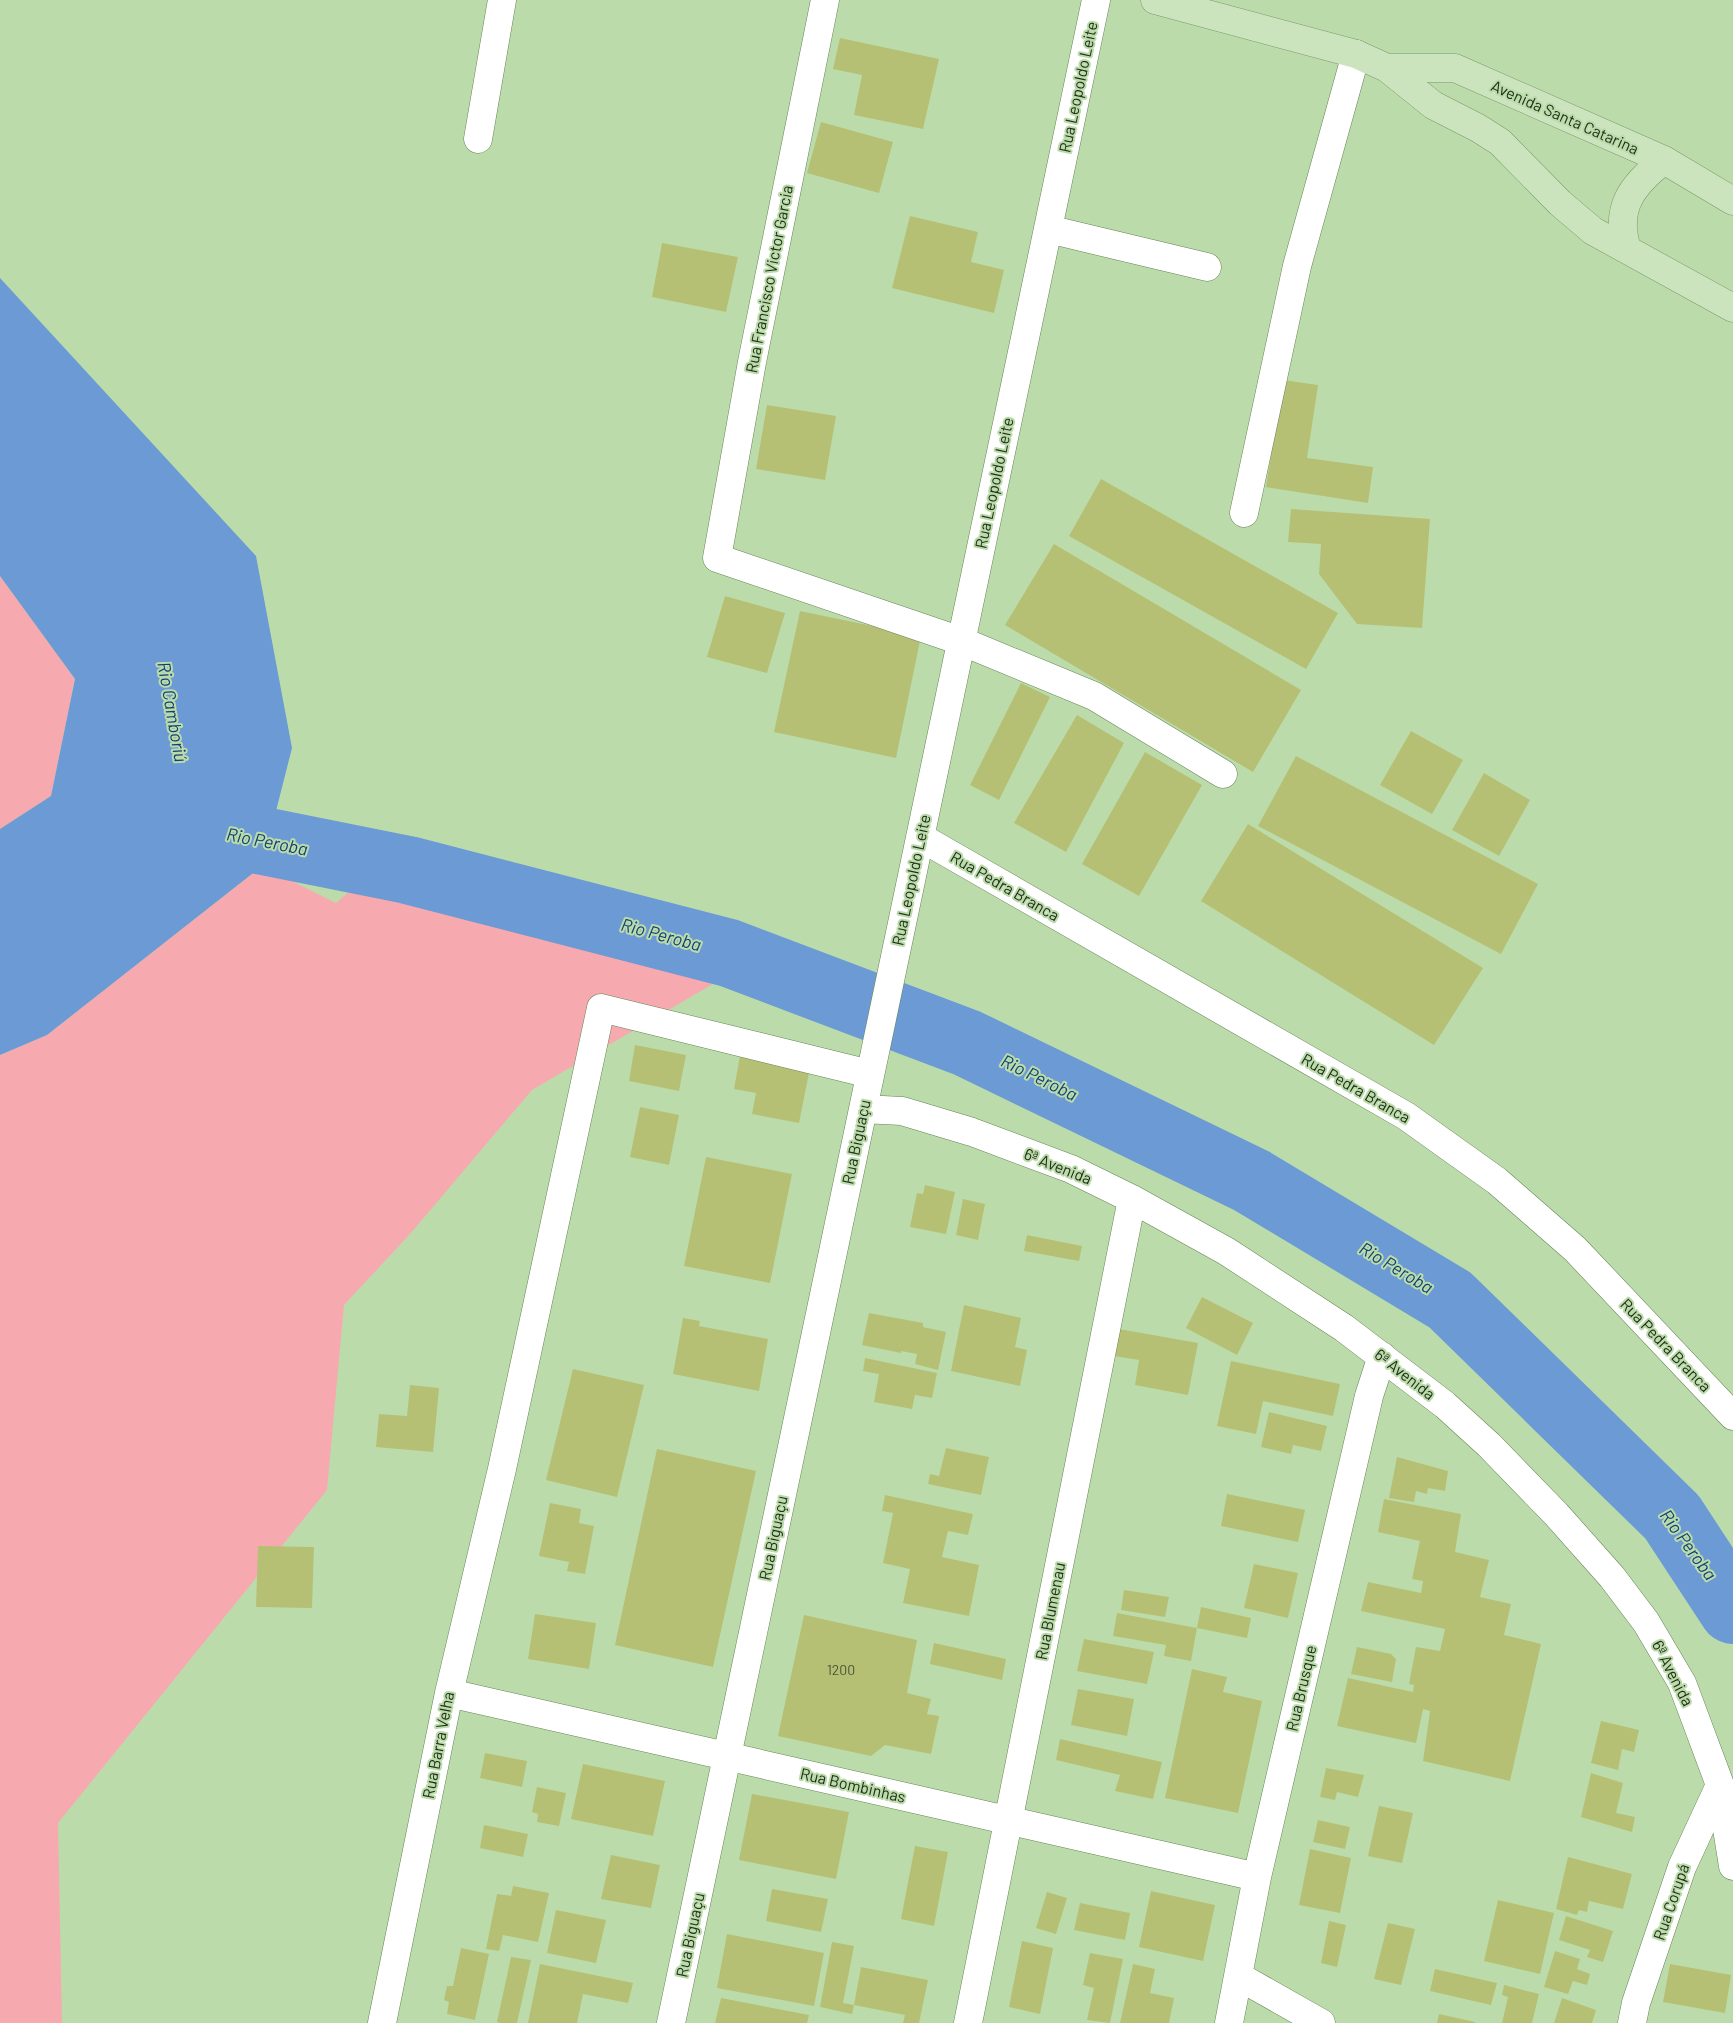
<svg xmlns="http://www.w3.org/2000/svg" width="1733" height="2023" font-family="Barlow,sans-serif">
<rect width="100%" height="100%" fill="#bbdcaa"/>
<path fill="#f6aaaf" d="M0 576 75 679 51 796 0 829Z
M262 866 336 903 376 868 723 978 532 1090 410 1234 344 1305 327 1490 58 1823 62 2023H0V1055L47 1035Z"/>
<path fill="#6b9ad4" d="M0 278 256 556 292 748 262 866 47 1035 0 1055V829L51 796 75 679 0 576Z"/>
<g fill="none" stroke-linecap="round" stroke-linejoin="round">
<path stroke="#6b9ad4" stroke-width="68" d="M189 826 408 870 729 953 967 1043 1252 1181 1450 1300 1672 1517 1733 1610"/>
</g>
<path fill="#b6c074" d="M840 38 939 59 923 129 854 115 862 75 833 69Z
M821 122 893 142 879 193 807 173Z
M910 216 978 232 971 262 1004 270 994 313 892 288Z
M662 243 738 257 726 312 652 297Z
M1283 380 1318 385 1307 458 1373 467 1368 503 1266 487Z
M767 405 836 416 825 480 756 469Z
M1101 479 1338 613 1306 669 1069 536Z
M1291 509 1430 519 1422 628 1357 624 1319 574 1321 544 1288 542Z
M1054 544 1301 690 1253 772 1005 625Z
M725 596 785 613 767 673 707 657Z
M800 611 921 636 896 758 774 732Z
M1021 683 1050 697 999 800 970 785Z
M1077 715 1124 743 1066 852 1014 823Z
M1411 731 1463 760 1432 814 1380 785Z
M1145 752 1202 785 1139 896 1082 864Z
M1296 756 1538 884 1501 954 1258 826Z
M1484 773 1530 800 1499 856 1452 830Z
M1248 824 1483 968 1434 1045 1201 901Z
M635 1045 686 1055 679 1091 629 1081Z
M741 1050 811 1063 799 1123 752 1114 756 1093 734 1089Z
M640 1107 679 1115 669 1165 630 1157Z
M706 1157 792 1174 770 1283 684 1266Z
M925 1185 955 1192 946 1234 910 1227 917 1193 923 1194Z
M963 1199 985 1204 978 1240 956 1235Z
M1027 1235 1082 1246 1079 1261 1024 1251Z
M1202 1297 1253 1323 1237 1355 1186 1328Z
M964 1305 1021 1318 1015 1347 1027 1350 1020 1386 951 1371Z
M869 1313 923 1323V1327L946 1332 938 1370 915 1364 917 1354 901 1351V1353L862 1345Z
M683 1318 700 1321 699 1326 768 1339 759 1391 673 1374Z
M1119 1329 1198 1343 1188 1395 1135 1385 1139 1360 1114 1356Z
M865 1358 937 1373 932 1398 915 1395 912 1409 874 1402 879 1374 863 1371Z
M1231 1361 1340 1384 1333 1416 1263 1401 1256 1434 1217 1426Z
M573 1369 644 1385 617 1497 546 1480Z
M410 1385 439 1388 433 1452 376 1447 379 1414 407 1416Z
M1269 1412 1327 1426 1321 1451 1293 1445 1291 1454 1261 1447Z
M946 1448 989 1457 981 1495 928 1484 930 1474 939 1476Z
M657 1449 756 1471 713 1667 615 1645Z
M1397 1457 1448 1471 1445 1491 1428 1488 1427 1494 1416 1491 1414 1502 1389 1498Z
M1227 1494 1305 1510 1298 1542 1221 1526Z
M885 1495 973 1514 968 1535 948 1531 942 1557 979 1565 969 1616 903 1603 910 1569 883 1563 893 1513 882 1511Z
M1384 1499 1461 1514 1455 1552 1489 1560 1480 1597 1511 1604 1504 1635 1541 1644 1510 1781 1423 1761 1430 1711 1423 1709 1416 1743 1337 1726 1348 1678 1413 1692 1414 1685 1409 1684 1416 1647 1440 1651 1445 1629 1361 1611 1368 1582 1421 1593 1423 1581 1412 1579 1420 1541 1378 1532Z
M550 1503 581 1509 579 1523 594 1526 585 1574 567 1571 569 1562 539 1556Z
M258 1546 314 1547 312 1608 256 1607Z
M1254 1564 1298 1573 1288 1618 1244 1608Z
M1124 1590 1169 1597 1165 1617 1121 1610Z
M1201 1607 1251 1618 1247 1638 1197 1628 1191 1661 1164 1656 1166 1645 1113 1636 1117 1613 1197 1628Z
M535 1614 596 1623 589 1669 528 1659Z
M804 1615 917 1640 907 1693 931 1699 927 1714 939 1716 931 1754 885 1745 871 1756 778 1736Z
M1084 1639 1154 1652 1147 1684 1077 1671Z
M934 1643 1006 1659 1002 1680 930 1664Z
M1357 1647 1391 1654 1396 1659 1392 1682 1351 1674Z
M1192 1669 1227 1677 1223 1692 1262 1701 1238 1813 1165 1798Z
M1078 1689 1134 1699 1127 1736 1071 1725Z
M1601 1721 1639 1730 1634 1752 1622 1749 1618 1770 1591 1763Z
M1060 1739 1162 1762 1153 1799 1115 1791 1120 1775 1056 1760Z
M485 1753 527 1761 522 1787 480 1778Z
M583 1764 665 1781 653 1836 571 1819Z
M1326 1768 1364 1775 1358 1797 1337 1792 1335 1800 1320 1797Z
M1591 1773 1623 1783 1616 1813 1635 1817 1632 1832 1581 1817Z
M537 1787 566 1793 559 1826 537 1822 538 1814 532 1812Z
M752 1794 849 1812 836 1879 739 1860Z
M1379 1806 1413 1813 1402 1863 1368 1856Z
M1318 1820 1350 1827 1345 1849 1313 1842Z
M484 1825 528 1834 523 1857 480 1848Z
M915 1846 948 1852 934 1926 901 1919Z
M1310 1849 1351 1858 1340 1913 1299 1905Z
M611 1855 660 1865 651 1908 601 1899Z
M1568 1857 1632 1874 1623 1909 1589 1901 1587 1912 1579 1910 1577 1915 1556 1909Z
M513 1886 549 1893 538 1942 503 1935 499 1951 486 1949 497 1894 511 1896Z
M772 1889 828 1899 821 1932 766 1921Z
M1151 1891 1215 1905 1203 1961 1139 1947Z
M1047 1892 1067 1898 1056 1934 1036 1928Z
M1498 1900 1554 1913 1540 1974 1484 1961Z
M1080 1903 1130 1913 1125 1940 1074 1930Z
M556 1910 606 1920 596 1963 547 1953Z
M1566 1916 1613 1931 1603 1962 1587 1957 1590 1950 1559 1940Z
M1329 1921 1346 1925 1337 1967 1321 1963Z
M1388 1923 1415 1929 1401 1985 1374 1979Z
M727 1934 824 1953 814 2006 717 1988Z
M1022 1941 1053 1948 1040 2014 1009 2007Z
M832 1942 854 1946 843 2003 854 2005 852 2014 820 2007Z
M461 1948 489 1954 475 2020 447 2014 449 2002 444 2000 447 1986H453Z
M1555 1951 1580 1959 1577 1969 1590 1974 1587 1985 1573 1981 1568 1994 1544 1987Z
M1090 1953 1123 1959 1110 2023 1087 2020 1094 1988 1083 1985Z
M511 1957 531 1960 517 2023H500L497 2022Z
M540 1964 633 1983 628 2003 583 1994 577 2023H528Z
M1133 1964 1155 1969 1150 1993 1174 1998 1169 2023H1120Z
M1670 1964 1731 1975 1725 2013 1663 2002Z
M861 1967 928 1980 919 2023H903L905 2015 854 2005Z
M1435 1969 1497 1983 1491 2005 1430 1991Z
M1504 1985 1539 1994 1532 2023H1502L1508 1997 1502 1995Z
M721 1998 809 2015 807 2023H715Z
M1562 1998 1596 2010 1592 2023H1554Z
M1439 2014 1475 2022V2023H1437Z"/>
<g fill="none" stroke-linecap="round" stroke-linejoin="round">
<g stroke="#668455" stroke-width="29">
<path id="minor" d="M825 0 752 362 717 558 961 641 1094 696 1223 774
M478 139 502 0
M1048 229 1207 267
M1244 513 1297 266 1356 54
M920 837 1406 1116 1497 1181 1575 1249 1733 1416
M863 1109 902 1111 972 1132 1071 1169 1132 1199 1226 1251 1344 1328 1445 1405 1489 1445 1556 1514 1612 1577 1646 1622 1682 1683 1720 1785 1733 1866
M449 1693 1257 1877
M1238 1976 1321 2023
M382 2023 449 1693 502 1469 601 1008 870 1074
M671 2023 1096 0
M968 2023 1132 1199
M1229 2023 1257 1877 1369 1396 1382 1356
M1632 2023 1636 2003 1682 1867 1720 1785"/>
</g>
<g stroke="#7a9969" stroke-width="29">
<path id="major" d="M1155 0 1356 54 1387 68 1433 105 1478 128 1500 142 1560 203 1593 231 1733 308
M1387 68H1455L1664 160 1733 201
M1627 249C1614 208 1632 185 1664 160"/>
</g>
<use href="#minor" stroke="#fff" stroke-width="28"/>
<use href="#major" stroke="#cce4be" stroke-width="28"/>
</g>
<g text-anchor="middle" stroke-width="4" stroke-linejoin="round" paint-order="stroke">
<g font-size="14" fill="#475331">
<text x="841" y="1675">1200</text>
</g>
<g font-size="16" fill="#222f1b" stroke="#bbdcaa">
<text transform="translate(1078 87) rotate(-78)" y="6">Rua Leopoldo Leite</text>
<text transform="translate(1565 117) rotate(24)" y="6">Avenida Santa Catarina</text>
<text transform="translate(769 279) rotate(-79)" y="6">Rua Francisco Victor Garcia</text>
<text transform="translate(994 483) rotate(-78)" y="6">Rua Leopoldo Leite</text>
<text transform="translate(911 880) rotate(-78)" y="6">Rua Leopoldo Leite</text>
<text transform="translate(1005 886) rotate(30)" y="6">Rua Pedra Branca</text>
<text transform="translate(1356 1088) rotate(30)" y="6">Rua Pedra Branca</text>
<text transform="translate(856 1142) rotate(-78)" y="6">Rua Biguaçu</text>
<text transform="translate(1058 1166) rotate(22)" y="6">6ª Avenida</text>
<text transform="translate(1666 1345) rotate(46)" y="6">Rua Pedra Branca</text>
<text transform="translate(1405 1374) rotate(38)" y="6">6ª Avenida</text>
<text transform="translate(773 1538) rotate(-78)" y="6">Rua Biguaçu</text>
<text transform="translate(1050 1611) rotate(-79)" y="6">Rua Blumenau</text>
<text transform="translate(1673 1673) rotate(63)" y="6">6ª Avenida</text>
<text transform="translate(1301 1688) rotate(-77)" y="6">Rua Brusque</text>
<text transform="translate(438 1745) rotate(-79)" y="6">Rua Barra Velha</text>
<text transform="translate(853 1785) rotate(13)" y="6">Rua Bombinhas</text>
<text transform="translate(1671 1902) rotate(-71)" y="6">Rua Corupá</text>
<text transform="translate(690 1935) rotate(-78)" y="6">Rua Biguaçu</text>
</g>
<g font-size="18" font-style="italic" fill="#114076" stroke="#bbdcaa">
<text transform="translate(172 712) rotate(80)" y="6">Rio Camboriú</text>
<text transform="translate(267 842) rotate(11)" y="6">Rio Peroba</text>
<text transform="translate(661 935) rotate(15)" y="6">Rio Peroba</text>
<text transform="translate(1039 1078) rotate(26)" y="6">Rio Peroba</text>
<text transform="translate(1396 1268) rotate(31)" y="6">Rio Peroba</text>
<text transform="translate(1688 1545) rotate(54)" y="6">Rio Peroba</text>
</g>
</g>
</svg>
